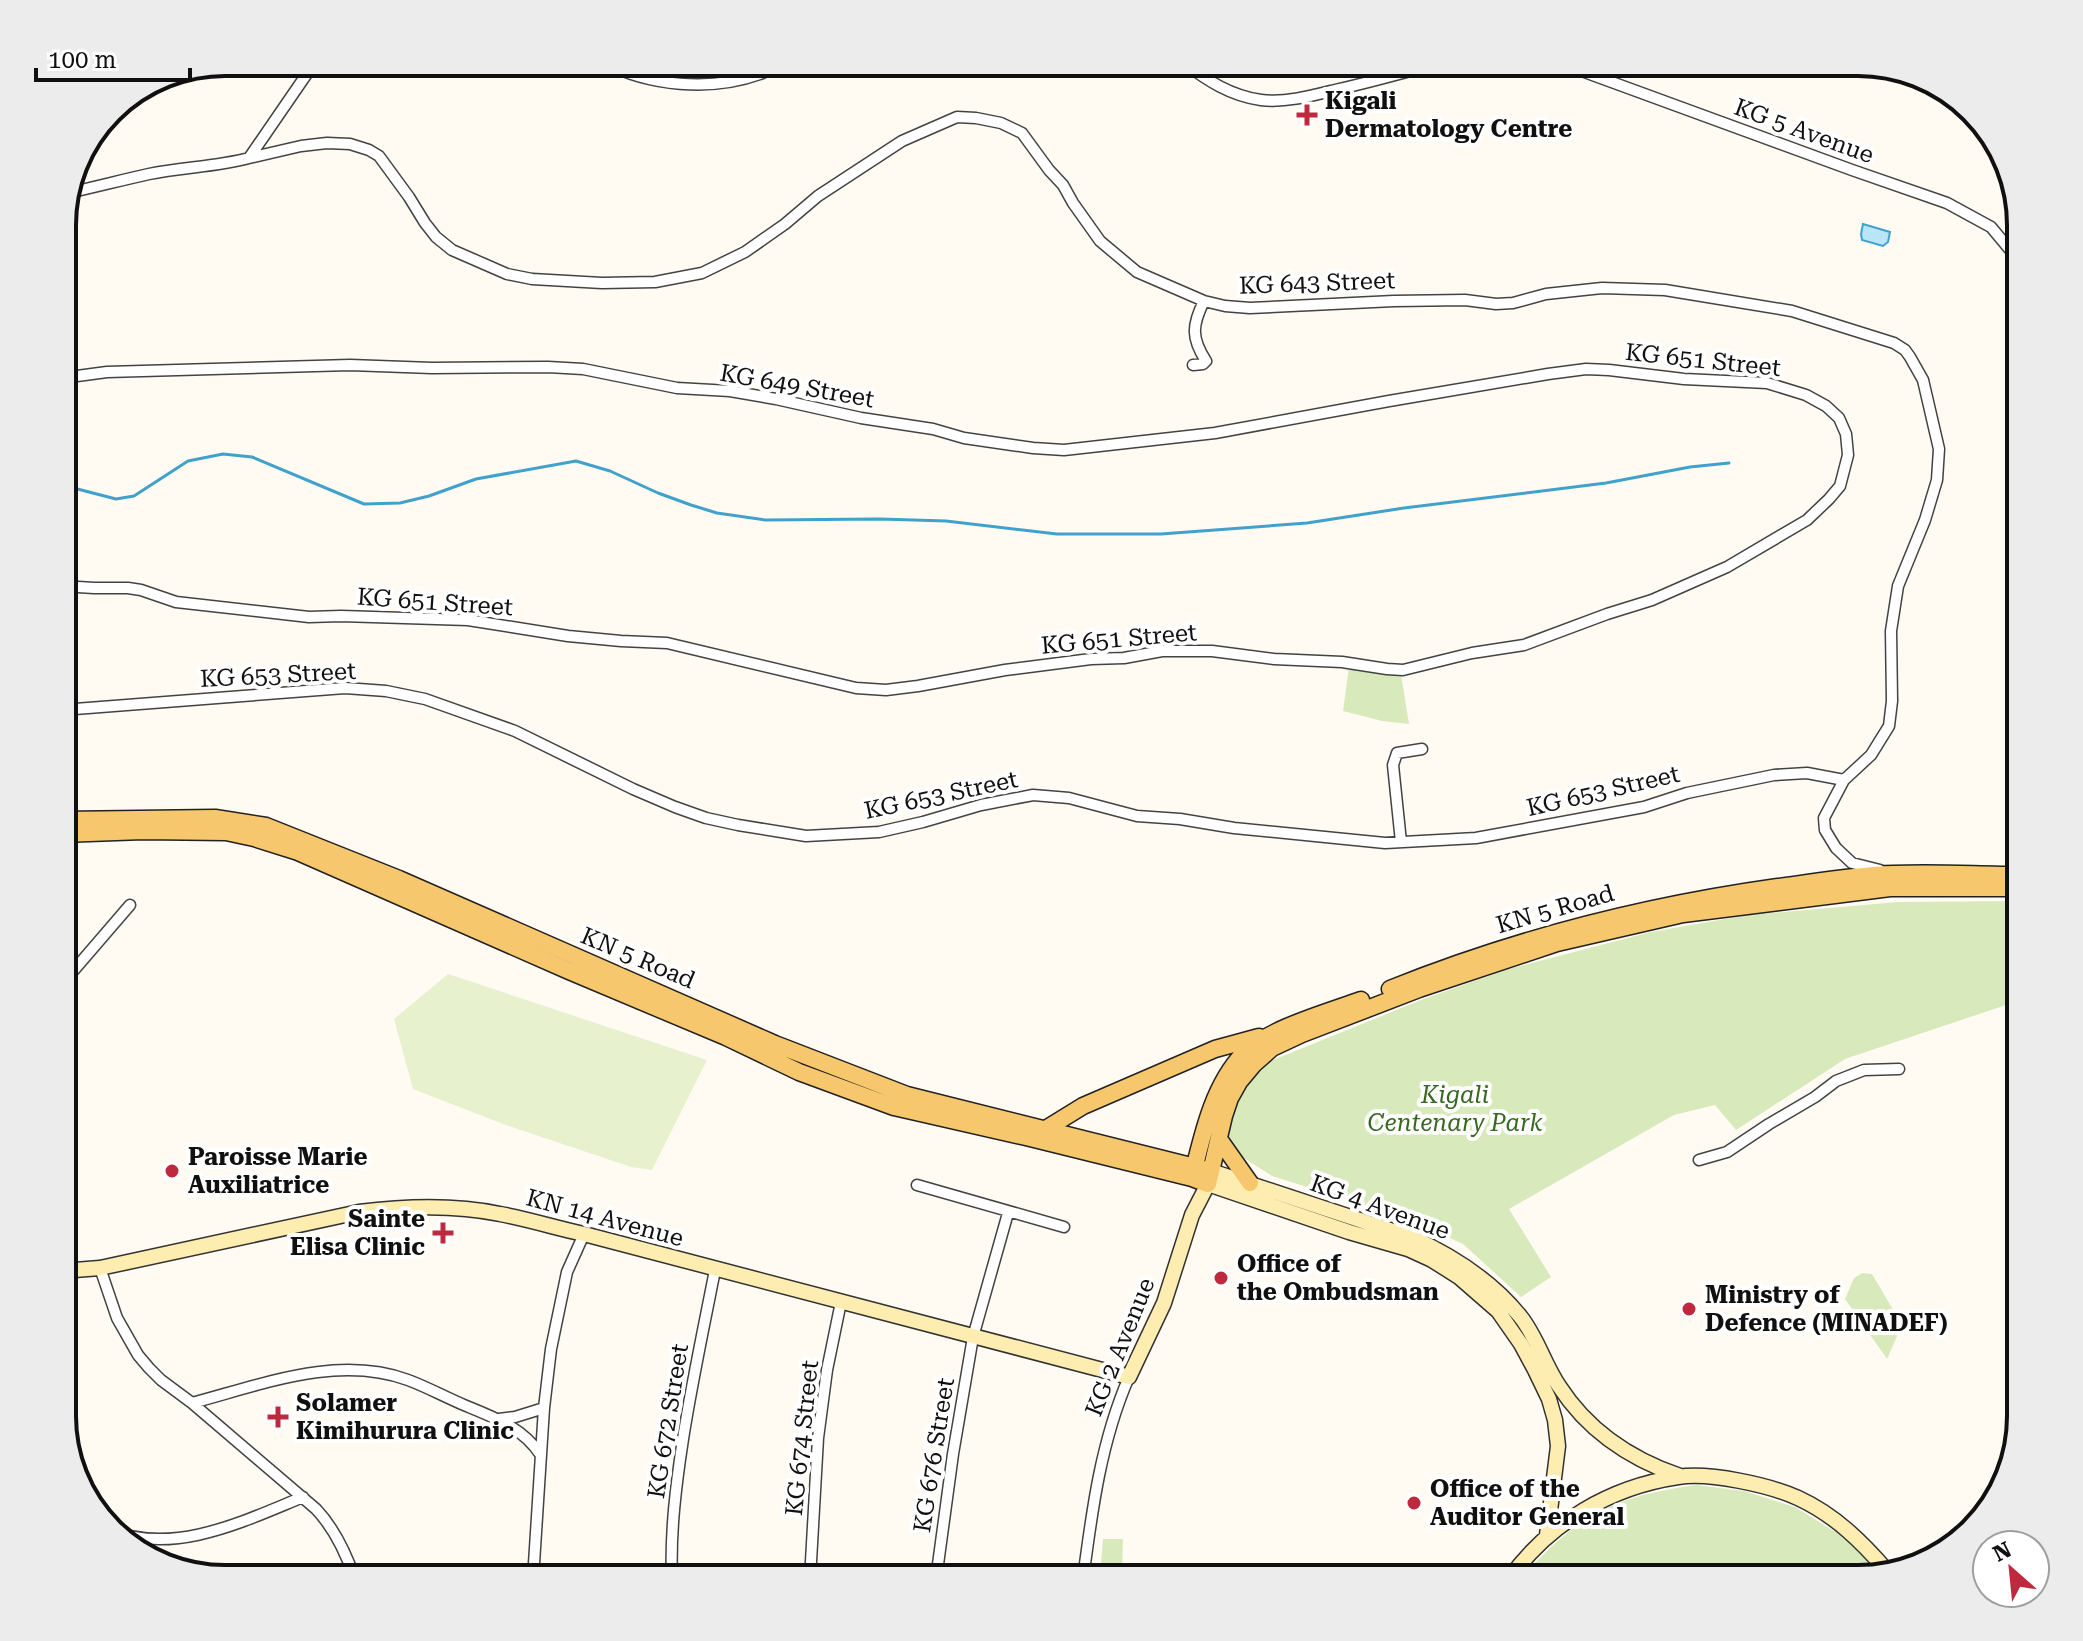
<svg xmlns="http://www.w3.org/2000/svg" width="2083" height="1641" font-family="'Roboto Serif',serif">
<rect width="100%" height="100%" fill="#fffbf3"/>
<path fill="#d8eabc" d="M1349 667 1400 668 1409 724 1382 721 1343 711Z
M2021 901V1000L1845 1059 1736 1130 1715 1105 1674 1115 1509 1209 1551 1277 1521 1297 1463 1244 1406 1218 1272 1176 1239 1155 1225 1136 1241 1089 1268 1062 1421 1000 1505 970 1651 932 1748 915 1898 902Z
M1862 1273 1872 1274 1902 1325 1887 1359 1845 1299 1854 1278Z
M1696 1485 1744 1491 1795 1507 1845 1538 1880 1574 1858 1579H1521C1577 1515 1611 1497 1696 1485Z
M1103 1539H1123L1122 1574 1100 1575Z"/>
<path fill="#e8f1ce" d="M448 974 707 1060 652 1170 631 1167 503 1124 413 1089 394 1019Z"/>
<path fill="#b9e5f6" stroke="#40a1cc" stroke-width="2" d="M1863 224 1890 232 1888 242 1883 246 1862 240 1861 234Z"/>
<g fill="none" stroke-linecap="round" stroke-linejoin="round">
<path stroke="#40a1cc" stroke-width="3" d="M62 485 116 499 134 496 188 461 223 454 252 457 364 504 400 503 429 496 476 479 576 461 610 471 658 493 691 505 717 513 765 520 880 519 946 521 1057 534H1161L1307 523 1404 508 1606 483 1690 467 1729 463"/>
<g stroke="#434343" stroke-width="13">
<path id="street" d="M603 62C649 86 710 92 760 74 767 72 774 66 781 62
M1183 62C1206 80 1231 96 1261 100 1285 103 1311 96 1335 90 1371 82 1407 72 1443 62
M1557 62 1852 170 1947 203 1991 227 2021 263
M249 158 301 146 327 143 350 144 369 150 379 156 409 197 425 223 436 237 452 250 507 274 532 279 602 283 655 282 702 273 745 252 785 224 818 196 902 141 957 117 976 118 1001 123 1022 133 1049 170 1063 185 1073 203 1100 241 1137 272 1204 301 1225 306 1250 308 1394 301 1465 300 1496 304 1513 303 1546 294 1602 288 1665 290 1792 311 1894 343 1905 350 1910 357 1923 380 1939 449 1937 480 1925 520 1898 586 1891 631 1892 701 1889 726 1871 755 1844 780 1824 818 1825 830 1836 848 1852 863 1880 870
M68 193C95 187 122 180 149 174 182 167 216 167 249 158L315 62
M1193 365 1203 364 1206 361C1191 338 1192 325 1204 301
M62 586 94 588H128L141 590 176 602 309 617 341 616 468 620 568 636 621 641 667 643 856 688 886 690 918 686 1005 670 1091 659 1124 658 1162 651H1212L1274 659 1342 662 1387 669 1403 670 1472 653 1524 645 1607 614 1652 600 1727 567 1807 520 1829 499 1840 486 1848 455 1846 434 1839 418 1826 406 1806 395 1767 383 1684 379 1609 370 1586 369 1548 374 1389 401 1215 433 1064 450 1033 448 964 438 933 429 861 418 776 399 730 391 677 388 583 369 548 367 432 368 350 365 107 372 62 378
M62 710 345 688 386 691 425 699 515 731 633 789 675 807 706 818 738 825 806 836 879 832 923 822 981 805 1033 795 1069 798 1137 816 1180 819 1234 828 1385 843 1476 838 1644 807 1687 793 1774 775 1807 773 1844 780
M1401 842 1393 765 1397 753 1422 749
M62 984 130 905
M1699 1160 1727 1152 1769 1124 1815 1097 1836 1081 1864 1070 1899 1069
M917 1185 1064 1227
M62 1258 65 1272
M100 1268 117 1318 138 1355 149 1368 161 1380 192 1403 316 1509C335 1529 346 1553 355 1579
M192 1403C261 1385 337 1354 408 1380 427 1387 445 1397 464 1405 493 1417 522 1427 540 1454
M499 1419 515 1417 544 1408
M111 1530C174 1556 244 1521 303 1497
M936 1574 1083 1579
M533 1579 544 1408 551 1349 567 1272 584 1234
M672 1579C670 1532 676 1485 683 1439 692 1382 704 1326 715 1270
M810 1579 818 1438 827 1370 841 1302
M936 1579 953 1454 973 1337 1008 1213
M1083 1579C1092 1510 1101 1441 1129 1377"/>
</g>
<g stroke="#323232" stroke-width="17">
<path id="secondary" d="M1211 1171 1411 1237C1453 1256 1491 1280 1520 1316 1537 1337 1544 1364 1559 1386 1588 1431 1630 1459 1680 1476
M62 1271 100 1268 359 1212C406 1206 453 1204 500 1214 528 1219 556 1228 584 1234L1129 1377 1164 1303 1192 1215 1208 1184 1349 1232 1408 1249 1432 1260 1459 1277 1498 1311 1521 1344 1535 1370 1549 1399 1555 1420 1558 1446 1547 1535
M1509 1579C1549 1523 1610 1487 1678 1477 1710 1472 1769 1485 1798 1498 1835 1515 1862 1542 1888 1572"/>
</g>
<g stroke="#212121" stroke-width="19">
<path id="primary" d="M62 820 215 818 266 826 399 879 775 1044 907 1095 1211 1171
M62 834 143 831 226 832 254 838 298 852 569 971 726 1037 799 1072 894 1107 1026 1137 1192 1178 1208 1184 1224 1116 1230 1098 1239 1082 1254 1064 1272 1048 1302 1034 1419 989 1557 943 1683 914 1890 888H2021
M1390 989C1517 938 1642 906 1778 887 1816 882 1854 875 1893 874 1935 872 1979 875 2021 875
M1044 1130 1083 1106 1215 1049 1259 1037
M1219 1139 1250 1183
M1193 1173C1203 1133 1213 1086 1243 1054 1267 1029 1328 1012 1361 1000"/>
</g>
<use href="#street" stroke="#fff" stroke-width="10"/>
<use href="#secondary" stroke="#fdedb0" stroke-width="14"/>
<use href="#primary" stroke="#f6c76c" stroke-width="16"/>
</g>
<g fill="#bf293e" stroke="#fff" stroke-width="3">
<path d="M1303 103h8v8h8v8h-8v8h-8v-8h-8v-8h8z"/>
<circle cx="172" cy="1171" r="8"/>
<path d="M439 1221h8v8h8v8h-8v8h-8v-8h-8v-8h8z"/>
<circle cx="1221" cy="1278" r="8"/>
<circle cx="1689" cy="1309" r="8"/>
<path d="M274 1405h8v8h8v8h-8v8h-8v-8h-8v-8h8z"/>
<circle cx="1414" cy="1503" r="8"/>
</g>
<g text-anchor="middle" stroke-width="8" stroke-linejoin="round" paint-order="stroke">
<g font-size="24" font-weight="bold" fill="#101010" stroke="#fff" text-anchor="start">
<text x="1325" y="109">Kigali<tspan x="1325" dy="28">Dermatology Centre</tspan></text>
<text x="188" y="1165">Paroisse Marie<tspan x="188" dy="28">Auxiliatrice</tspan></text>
<text x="425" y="1227" text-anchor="end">Sainte<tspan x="425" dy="28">Elisa Clinic</tspan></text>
<text x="1237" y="1272">Office of<tspan x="1237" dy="28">the Ombudsman</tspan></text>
<text x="1705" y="1303">Ministry of<tspan x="1705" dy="28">Defence (MINADEF)</tspan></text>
<text x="296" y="1411">Solamer<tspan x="296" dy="28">Kimihurura Clinic</tspan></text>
<text x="1430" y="1497">Office of the<tspan x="1430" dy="28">Auditor General</tspan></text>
</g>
<g font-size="24" fill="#101010" stroke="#fff">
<text transform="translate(1804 131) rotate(20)" y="8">KG 5 Avenue</text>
<text transform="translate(1317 283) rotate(-2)" y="8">KG 643 Street</text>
<text transform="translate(1703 360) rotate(6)" y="8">KG 651 Street</text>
<text transform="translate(797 386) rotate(10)" y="8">KG 649 Street</text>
<text transform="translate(435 602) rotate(4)" y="8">KG 651 Street</text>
<text transform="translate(1119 639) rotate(-5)" y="8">KG 651 Street</text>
<text transform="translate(278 675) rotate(-3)" y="8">KG 653 Street</text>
<text transform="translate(1603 791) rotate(-13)" y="8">KG 653 Street</text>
<text transform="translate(941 795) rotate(-12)" y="8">KG 653 Street</text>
<text transform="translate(1555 909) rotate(-16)" y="8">KN 5 Road</text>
<text transform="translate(638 958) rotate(23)" y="8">KN 5 Road</text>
<text transform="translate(1380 1207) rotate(20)" y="8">KG 4 Avenue</text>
<text transform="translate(605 1218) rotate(15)" y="8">KN 14 Avenue</text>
<text transform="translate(1120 1347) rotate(-68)" y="8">KG 2 Avenue</text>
<text transform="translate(668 1421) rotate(-81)" y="8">KG 672 Street</text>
<text transform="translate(802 1438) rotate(-84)" y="8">KG 674 Street</text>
<text transform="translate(934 1455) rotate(-81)" y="8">KG 676 Street</text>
</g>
<g font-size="24" font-style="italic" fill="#366820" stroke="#fff">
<text x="1455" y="1103">Kigali<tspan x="1455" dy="28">Centenary Park</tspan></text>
</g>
</g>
<path d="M0 0H2083V1641H0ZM225 76H1858A149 149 0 0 1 2007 225V1416A149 149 0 0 1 1858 1565H225A149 149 0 0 1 76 1416V225A149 149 0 0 1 225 76Z" fill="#ececec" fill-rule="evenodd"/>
<path fill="none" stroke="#101010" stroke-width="4" d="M225 76H1858A149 149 0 0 1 2007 225V1416A149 149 0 0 1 1858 1565H225A149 149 0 0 1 76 1416V225A149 149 0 0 1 225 76Z"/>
<g transform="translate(2011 1569) rotate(333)"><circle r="38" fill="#ffffff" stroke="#9f9f9f" stroke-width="2"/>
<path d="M0-6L14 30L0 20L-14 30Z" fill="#bf293e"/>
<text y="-12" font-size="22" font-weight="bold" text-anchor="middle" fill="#101010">N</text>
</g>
<path d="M36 68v12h154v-12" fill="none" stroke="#101010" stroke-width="4"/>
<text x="48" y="68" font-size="24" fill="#101010" stroke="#ffffff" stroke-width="6" paint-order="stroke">100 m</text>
</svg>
